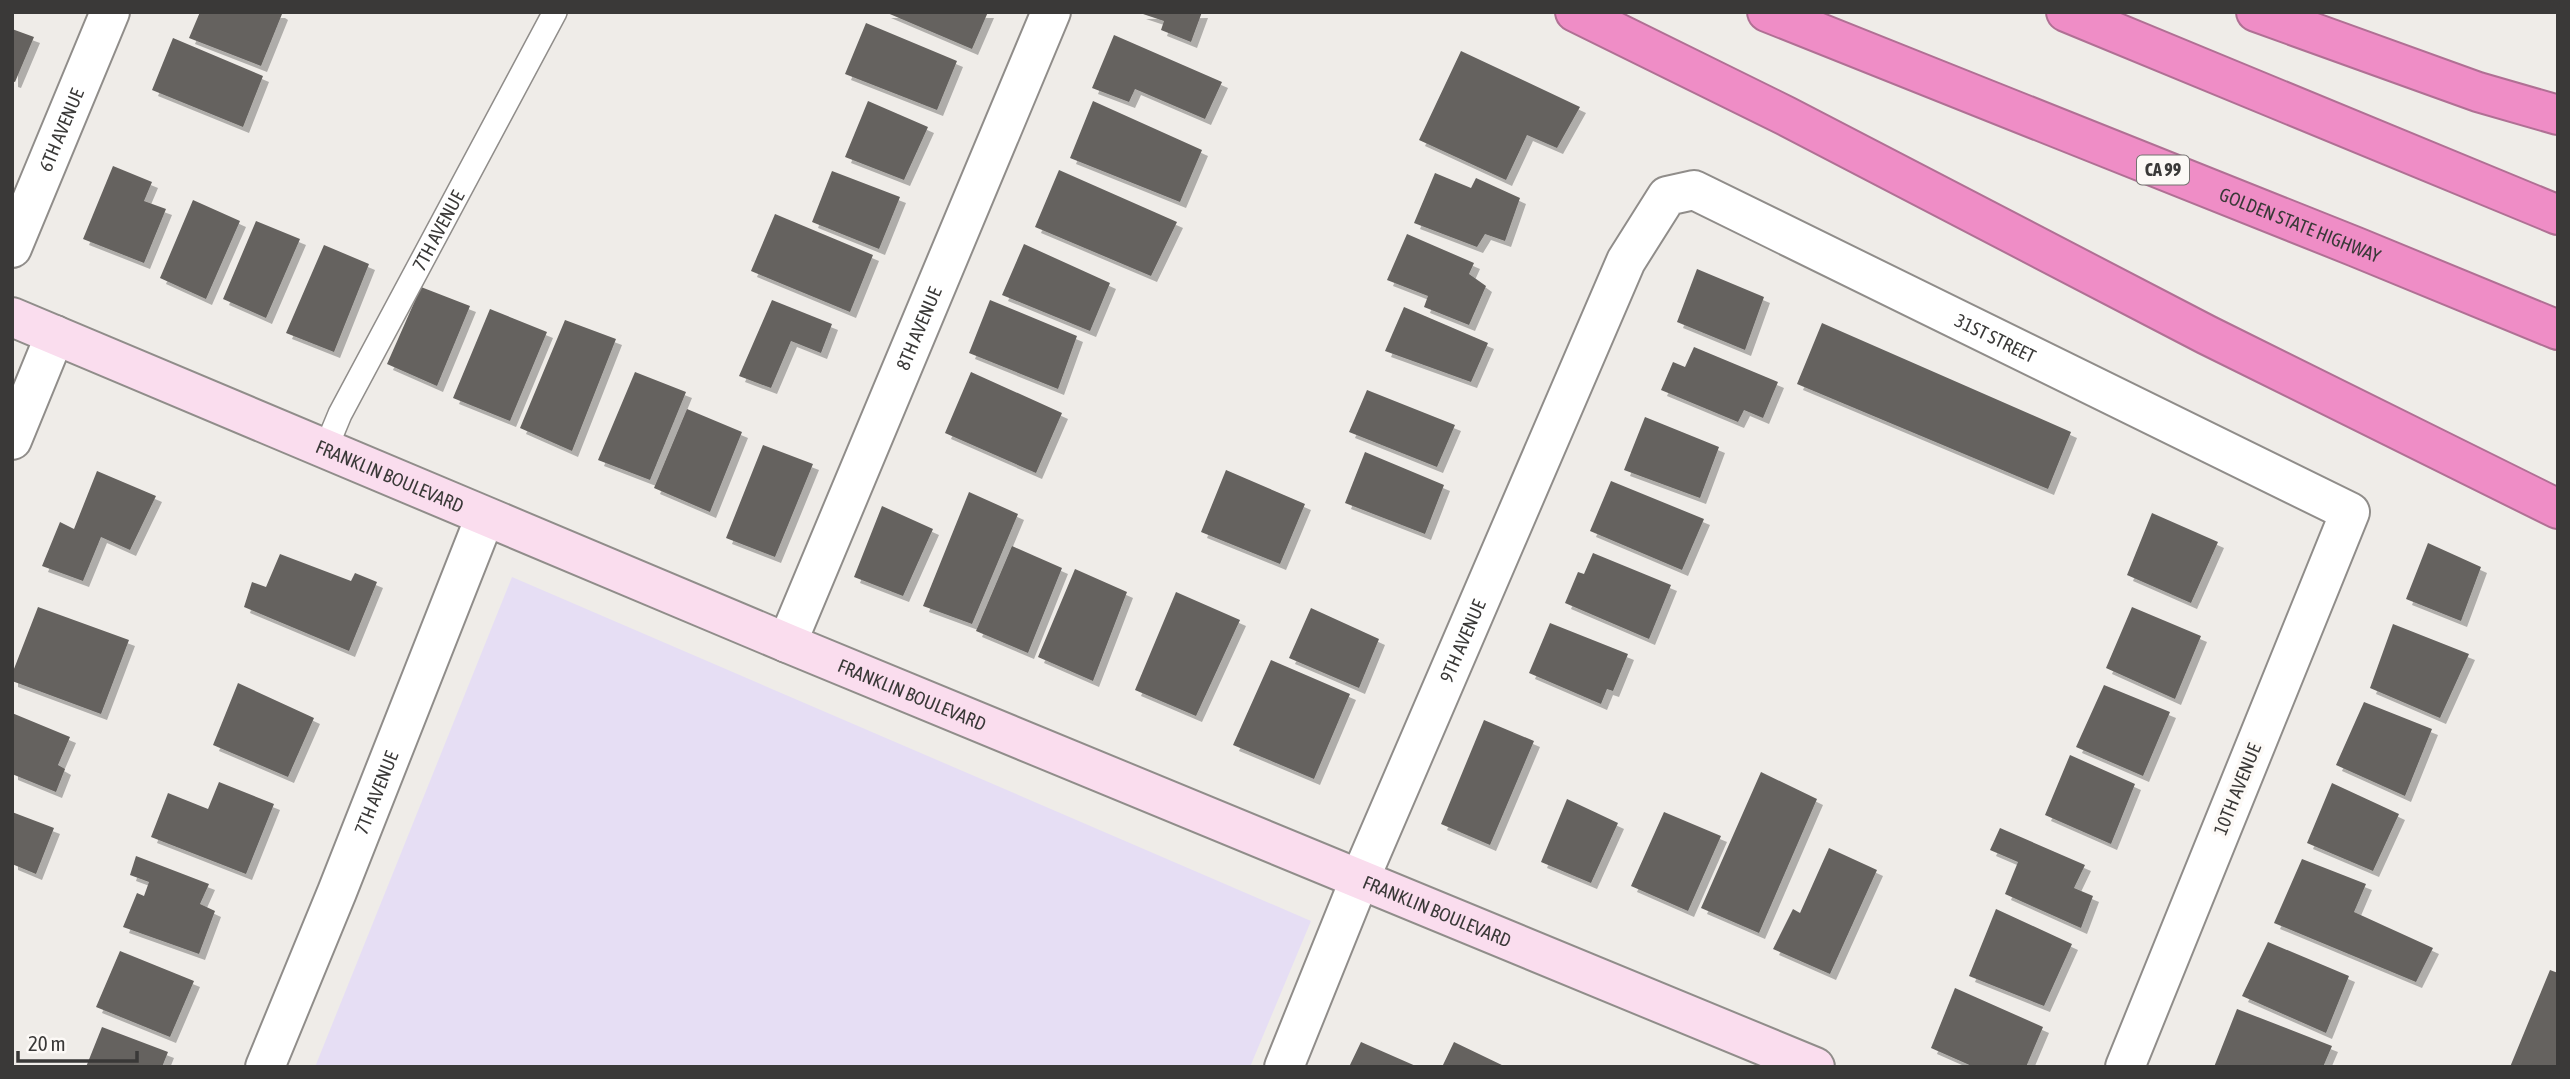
<svg xmlns="http://www.w3.org/2000/svg" width="2570" height="1079" font-family="'Asap Condensed',sans-serif">
<defs>
<filter id="shadow"><feDropShadow dx="6" dy="6" stdDeviation="0" flood-color="#0004"/></filter>
</defs>
<rect width="100%" height="100%" fill="#efece8"/>
<path fill="#e6def4" d="M512 577 1311 921 1250 1067H315Z"/>
<path fill="#65625f" filter="url(#shadow)" d="M200 12H279L282 14 261 66 189 38Z
M885 12H988L972 49Z
M1202 12 1191 42 1161 30 1164 21 1140 13Z
M866 23 957 61 937 110 845 74Z
M12 29 34 37 15 82 12 81Z
M1114 35 1222 82 1205 119 1135 89 1129 102 1092 88Z
M173 38 263 76 243 127 152 90Z
M1461 51 1580 107 1557 148 1527 135 1506 180 1419 140Z
M868 101 928 127 904 180 845 157Z
M1093 101 1202 150 1180 202 1070 158Z
M113 166 152 182 144 201 166 209 144 263 83 239Z
M1059 170 1177 222 1151 276 1035 227Z
M832 171 900 197 879 249 812 222Z
M1435 173 1471 188 1476 178 1520 198 1505 241 1485 234 1477 247 1414 223Z
M193 200 240 221 206 299 160 278Z
M775 214 873 255 850 312 751 271Z
M256 221 300 239 266 318 223 299Z
M1407 234 1474 263 1469 274 1486 286 1469 325 1424 307 1428 296 1387 280Z
M1024 244 1110 283 1090 331 1002 295Z
M324 245 369 264 334 352 286 333Z
M1697 269 1764 297 1745 350 1677 322Z
M421 287 470 306 437 386 387 364Z
M772 300 832 324 821 353 791 341 771 388 739 376Z
M990 300 1077 336 1058 389 969 353Z
M1404 307 1488 343 1471 382 1385 351Z
M490 309 547 332 510 421 453 398Z
M565 320 616 339 572 451 520 428Z
M1822 323 2071 432 2048 489 1797 384Z
M1694 347 1778 382 1763 418 1744 410 1738 422 1661 390 1673 362 1685 367Z
M635 372 686 392 650 480 598 460Z
M971 372 1062 413 1036 473 945 433Z
M1367 390 1455 425 1437 467 1349 432Z
M687 409 742 432 710 512 654 488Z
M1645 417 1719 447 1700 498 1624 470Z
M763 445 813 464 775 557 726 538Z
M1365 452 1444 485 1425 534 1345 503Z
M1226 470 1305 504 1280 564 1201 532Z
M97 471 156 496 130 550 101 537 83 581 42 566 60 522 74 529Z
M1611 481 1704 519 1682 570 1590 531Z
M969 492 1018 514 972 624 923 606Z
M882 506 933 529 903 596 854 577Z
M2152 513 2218 542 2191 603 2127 575Z
M2428 543 2481 567 2461 621 2406 599Z
M1012 546 1062 568 1028 653 976 631Z
M1593 553 1671 585 1649 639 1565 603 1578 572 1584 574Z
M280 554 351 581 355 573 377 582 349 651 244 607 252 582 266 587Z
M1075 569 1127 592 1093 681 1038 657Z
M1176 592 1240 620 1196 716 1135 690Z
M38 607 129 640 101 714 12 681V674Z
M2132 607 2201 636 2175 699 2106 668Z
M1311 608 1379 639 1359 688 1289 658Z
M1550 623 1628 654 1613 691 1607 689 1601 704 1529 673Z
M2393 624 2469 654 2440 718 2370 688Z
M1271 660 1350 694 1314 779 1233 745Z
M238 683 314 718 288 777 213 745Z
M2104 685 2170 712 2143 776 2076 747Z
M2364 702 2432 729 2405 796 2336 765Z
M12 713 70 737 58 765 65 769 56 792 12 774Z
M1484 720 1534 741 1490 845 1441 824Z
M2070 755 2135 784 2111 844 2045 815Z
M1761 772 1817 799 1759 933 1701 908Z
M219 782 274 804 246 874 151 837 168 793 208 809Z
M2332 783 2399 814 2373 871 2307 843Z
M1567 799 1618 823 1591 883 1541 862Z
M12 812 54 828 36 874 12 864Z
M1664 812 1721 836 1688 911 1631 886Z
M2000 828 2085 865 2074 888 2093 896 2081 928 2005 894 2018 862 1990 850Z
M1829 848 1877 870 1830 974 1773 949 1793 909 1800 913Z
M136 856 209 884 200 904 215 911 199 954 123 927 137 893 144 896 149 882 130 875Z
M2302 859 2366 884 2354 912 2433 948 2416 982 2274 923Z
M1996 909 2072 944 2044 1006 1969 976Z
M2268 942 2349 976 2326 1033 2242 996Z
M120 951 194 981 170 1037 96 1007Z
M2550 970 2558 973V1067H2510Z
M1955 988 2043 1027 2026 1067H1974L1931 1048Z
M2237 1009 2332 1046 2323 1067H2214Z
M102 1027 168 1052 162 1067H86Z
M1361 1042 1418 1067H1349Z
M1454 1042 1506 1067H1442Z"/>
<g fill="none" stroke-linecap="round" stroke-linejoin="round">
<g stroke="#908d8a" stroke-width="26">
<g id="service">
<path id="s1" d="M325 450 340 414 555 12"/>
</g>
</g>
<g stroke="#908d8a" stroke-width="42">
<g id="minor">
<path id="s2" d="M12 248 110 12"/>
<path d="M12 440 55 335"/>
<path id="s3" d="M787 643 1051 12"/>
<path id="s4" d="M265 1067 337 892 485 517"/>
<path id="s5" d="M1284 1067 1359 881 1626 261 1667 196 1694 190 2350 512 2125 1067"/>
</g>
</g>
<g stroke="#908d8a" stroke-width="42">
<g id="secondary">
<path id="s6" d="M12 317 787 643 1815 1067"/>
</g>
</g>
<g stroke="#b07094" stroke-width="42">
<g id="motorway">
<path d="M1575 12 1786 116 2207 335 2558 509"/>
<path id="s7" d="M1767 12 2356 247 2558 330"/>
<path d="M2066 12 2558 215"/>
<path d="M2256 12 2478 92 2558 115"/>
</g>
</g>
<use href="#service" stroke="#fff" stroke-width="23"/>
<use href="#minor" stroke="#fff" stroke-width="38"/>
<use href="#secondary" stroke="#faddee" stroke-width="38"/>
<use href="#motorway" stroke="#ef8dc6" stroke-width="38"/>
</g>
<g text-anchor="middle" stroke-width="7" stroke-linejoin="round" paint-order="stroke">
<rect fill="#fcf9f6" stroke="#747371" stroke-width="2" x="2137" y="155.5" width="52" height="29" rx="5"/>
<g font-size="18" font-weight="bold" fill="#3a3938">
<text x="2163" y="176">CA 99</text>
</g>
<g font-size="19" fill="#3a3938" stroke="#fcf9f6">
<text dy="7" stroke="none"><textPath href="#s2" startOffset="128">6TH AVENUE</textPath></text>
<text dy="7" stroke="none"><textPath href="#s7" startOffset="574">GOLDEN STATE HIGHWAY</textPath></text>
<text dy="7" stroke="none"><textPath href="#s1" startOffset="247">7TH AVENUE</textPath></text>
<text dy="7" stroke="none"><textPath href="#s3" startOffset="341">8TH AVENUE</textPath></text>
<text dy="7" stroke="none"><textPath href="#s5" startOffset="1316">31ST STREET</textPath></text>
<text dy="7" stroke="none"><textPath href="#s6" startOffset="410">FRANKLIN BOULEVARD</textPath></text>
<text dy="7" stroke="none"><textPath href="#s5" startOffset="462">9TH AVENUE</textPath></text>
<text dy="7" stroke="none"><textPath href="#s6" startOffset="976">FRANKLIN BOULEVARD</textPath></text>
<text transform="translate(2237 789) rotate(-68)" y="7">10TH AVENUE</text>
<text dy="7" stroke="none"><textPath href="#s4" startOffset="296">7TH AVENUE</textPath></text>
<text dy="7" stroke="none"><textPath href="#s6" startOffset="1544">FRANKLIN BOULEVARD</textPath></text>
</g>
</g>
<rect width="2570" height="1079" fill="none" stroke="#3a3938" stroke-width="28"/>
<path d="M18 1051v10h119v-10" fill="none" stroke="#3a3938" stroke-width="3.5"/>
<text x="28" y="1051" font-size="21" fill="#3a3938" stroke="#fcf9f6" stroke-width="5" paint-order="stroke">20 m</text>
</svg>
